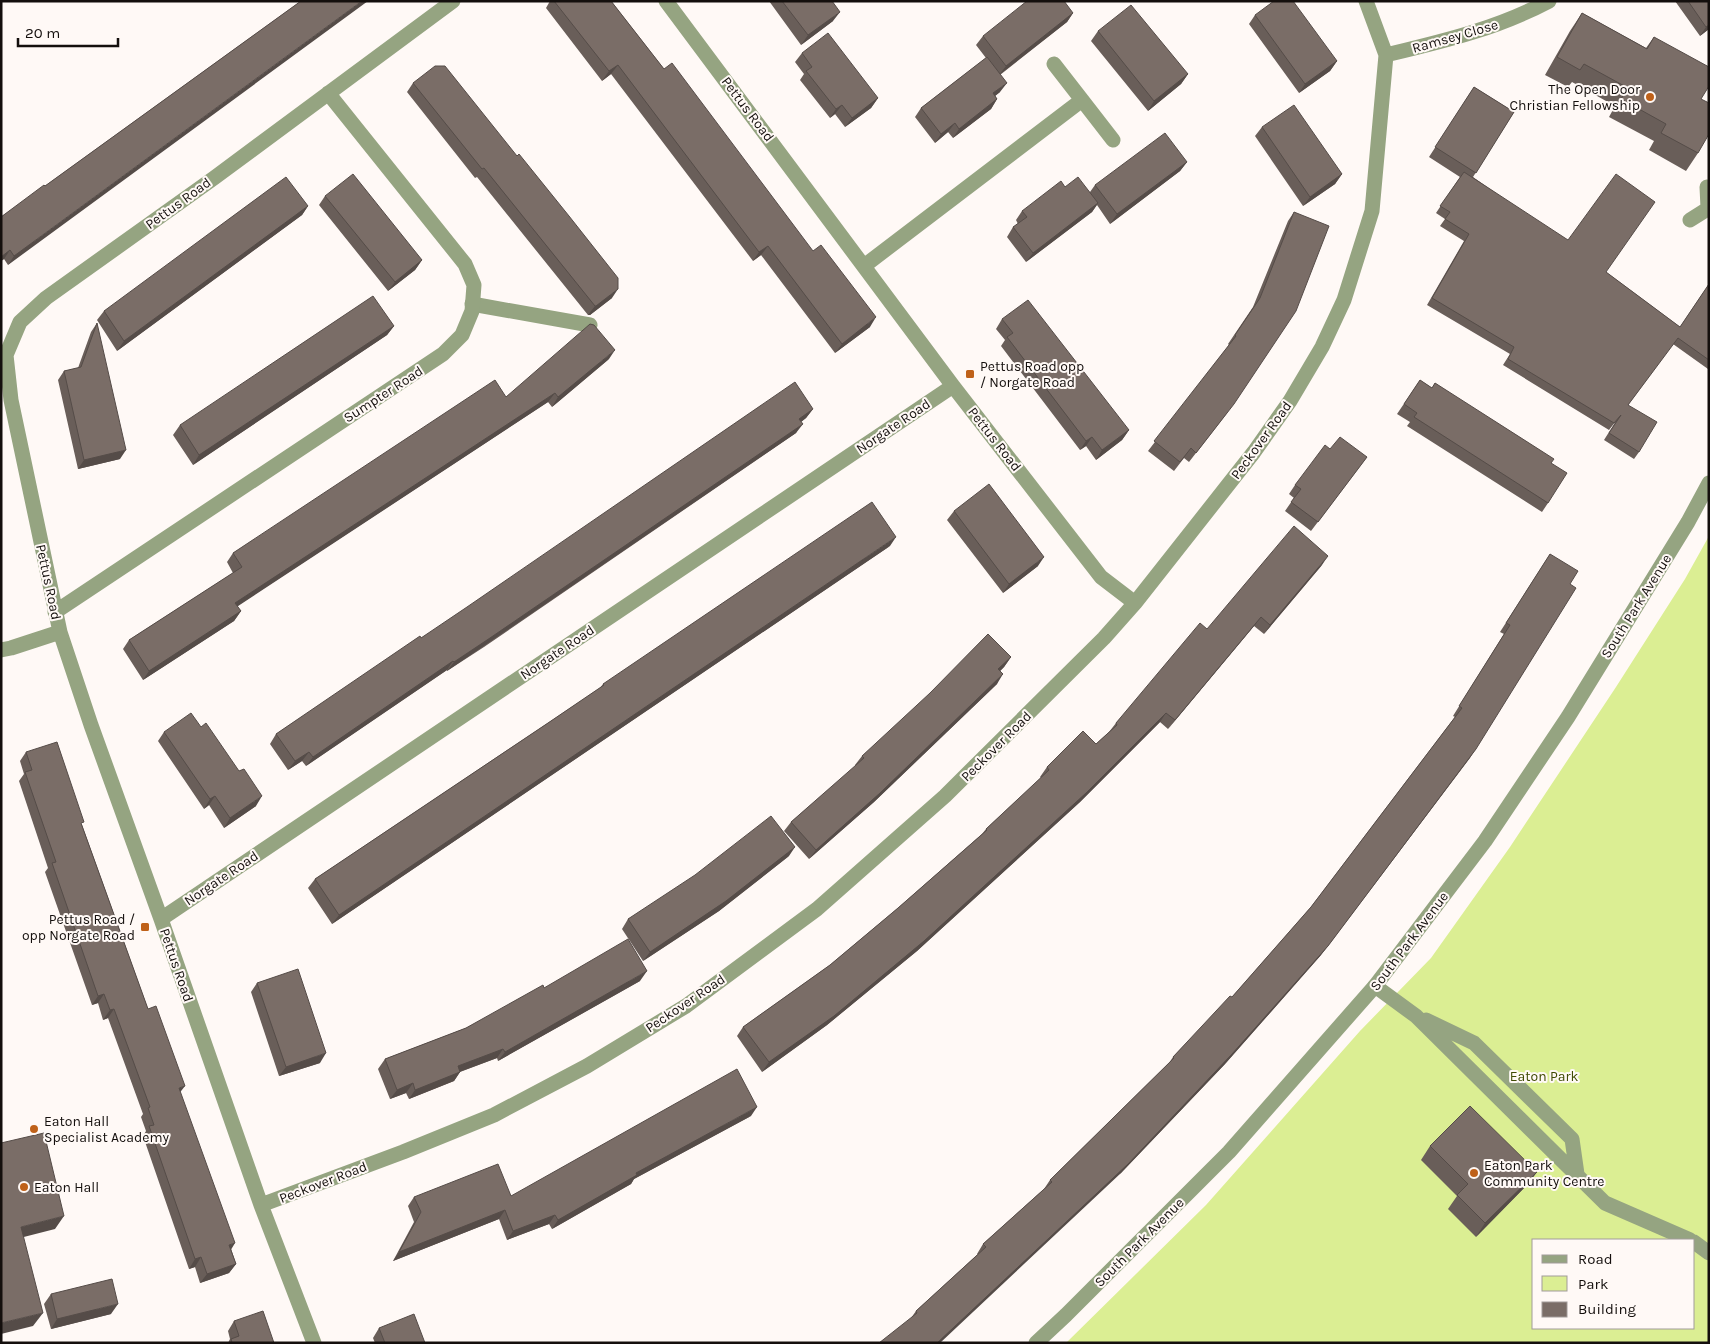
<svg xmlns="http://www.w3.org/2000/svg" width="1710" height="1344" font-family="Karla,sans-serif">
<rect width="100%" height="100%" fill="#fff9f6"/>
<path fill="#dbee93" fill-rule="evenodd" d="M1709 536V1343H1066L1206 1205 1360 1031 1431 958 1510 847 1616 687 1685 579ZM1534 1240H1694V1328H1534Z"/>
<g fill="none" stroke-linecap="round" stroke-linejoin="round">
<path stroke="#95a481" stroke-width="15" d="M1707 187 1708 208
M1690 220 1709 208
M472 304 590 325
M1375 986 1416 1016 1605 1203 1690 1240
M1426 1020 1474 1043 1572 1139 1577 1174
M1694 1242 1709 1253"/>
<path stroke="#95a481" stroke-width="15" d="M666 1 953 386 1101 577 1135 603
M1386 55C1444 41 1496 29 1549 1
M1054 64 1082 100
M864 266 1082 100 1113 140
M55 612 443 354 462 335 472 311 474 285 465 264 328 93
M1 650 11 648 60 632
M161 919 953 386
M261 1205 403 1152 494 1115 587 1066 686 1006 817 909 945 796 1104 638 1135 603 1254 452 1290 401 1322 347 1344 300 1372 211 1386 55 1366 1
M314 1343 261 1205 161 919 91 725 60 632 11 400 6 355 20 322 46 298 214 178 453 1
M1036 1343 1066 1315 1229 1152 1375 986 1485 841 1568 717 1688 522 1709 483"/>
</g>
<path fill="#695e59" d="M301 1 8 265 4 259 1 261V217L45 186Z
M550 1H611L664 69 870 327 835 353 761 255 753 261 611 74 602 81 546 8Z
M769 1H832L833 21 801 45Z
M1675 1H1709V29L1700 36Z
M1073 13 1067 22 1000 75V92L995 96 997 99 991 109 953 138 948 132 935 143 915 117 921 108 986 58 976 45 983 36Z
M1582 13 1646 48 1654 37 1701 99 1698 153 1686 171 1649 150 1654 141 1609 117 1615 106 1572 82 1568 87 1545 75 1570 31Z
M1255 15 1337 61 1330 71 1299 93 1249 24Z
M1098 31 1188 74 1181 84 1148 111 1091 41Z
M802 53 878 98 871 108 845 127 835 114 830 118 800 80 804 74 795 62Z
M413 83 517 156 612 298 590 315H588L477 177 475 178 407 92Z
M1474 87 1514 112 1473 177 1606 272 1680 327 1709 284V368L1708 369 1673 344 1628 405 1639 452 1634 459 1604 440 1616 421 1609 430 1503 365 1510 354 1427 305 1464 241 1440 226 1445 219 1436 213 1460 177 1429 157Z
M1262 127 1342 174 1335 184 1303 206 1255 136Z
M1187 162 1180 171 1110 224 1097 205 1092 212 1026 262 1007 237 1013 227 1018 224 1016 220 1022 211 1065 187 1090 192 1095 185Z
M325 196 422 260 415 270 388 291 319 205Z
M308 206 302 215 117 351 97 320 104 311Z
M1294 212 1227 413 1189 462 1184 458 1174 471 1148 451 1229 345 1228 344 1253 307 1288 221Z
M1002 319 1129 430 1122 440 1096 460 1086 446 1080 450 1001 346 1005 340 996 329Z
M97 323 120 459 78 469 58 380 64 371 78 368 91 332Z
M394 326 387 335 193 465 173 435 180 425Z
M609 359 552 407 548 402 237 606 241 611 234 621 143 680 123 649 129 640 233 573 227 562 233 553 506 397Z
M1420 380 1432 388 1435 383 1551 463 1548 503 1542 512 1407 426 1410 422 1397 414Z
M813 409 806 418 801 422 796 433 484 647 447 671V670L306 766 302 761 288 770 270 744 276 734 421 638Z
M1330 449 1367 457 1311 531 1285 511 1294 498 1289 494 1295 485Z
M954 511 1038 566 1003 593 947 520Z
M890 546 332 924 308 888 315 879 600 688 603 684Z
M1550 554 1570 584 1470 758 1321 955 1225 1064 1121 1173 911 1318 916 1311 978 1254H977L983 1244 1044 1189 1050 1180 1169 1063 1173 1057 1232 997 1311 907 1455 717 1453 716 1504 634 1500 632Z
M1322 565 1264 634 1254 626 1168 729 1160 722 1080 802 917 951 827 1025 762 1072 737 1036 743 1027 830 965 898 908 982 834 986 829 1041 778 1040 777 1047 767 1096 744 1109 732 1116 723 1207 629Z
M1011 657 1004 667 1000 671 997 684 874 802 809 859 784 831 791 822 856 766 855 765 862 756Z
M164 732 256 806 224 828 209 805 204 809 158 741Z
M26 752 82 825 148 1009 180 1092 236 1264 229 1273 200 1283 195 1267 189 1269 143 1136 146 1131 141 1117 143 1114 108 1018 103 1020 98 1003 92 1005 45 872 48 868 19 781 24 774 20 761Z
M789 856 719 911 643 961 622 929 628 919Z
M640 981 498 1061 497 1058 460 1072 454 1081 409 1099 406 1093 390 1099 378 1069 385 1059 466 1028 544 988Z
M257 983 320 1063 279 1076 251 992Z
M751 1116 634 1179 631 1184 552 1229 549 1224 507 1240 499 1219 393 1261 414 1222 408 1206 414 1197 511 1196Z
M1430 1146 1537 1172 1527 1185 1476 1237 1448 1209 1457 1196 1421 1160Z
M51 1294 111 1314 51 1329 44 1304Z
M234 1321 274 1343H228L230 1339 228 1331Z
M379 1328 425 1343H375L373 1338Z"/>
<path fill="#554c48" d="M362 1H368L8 265 14 256Z
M840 12 833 21 801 45 808 35Z
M1073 13 1067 22 999 75 1006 66Z
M1709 25V29L1700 36 1706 27Z
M1337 61 1330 71 1299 93 1305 84Z
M618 65 611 74 602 81 609 71Z
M1188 74 1181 84 1148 111 1154 101Z
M1007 83 1000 92 986 103 993 93Z
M878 98 871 108 845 127 852 118Z
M997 99 991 109 953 138 959 129Z
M842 105 835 114 830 118 836 109Z
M955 123 948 132 935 143 941 134Z
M1187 162 1180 171 1110 224 1117 214Z
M1342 174 1335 184 1303 206 1310 197Z
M1098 203 1092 212 1026 262 1033 253Z
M308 206 302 215 117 351 124 341Z
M768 246 761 255 753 261 759 252Z
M10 250 4 259 1 261V257Z
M422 260 415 270 388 291 395 282Z
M618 289 612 298 590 315H588L595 306Z
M876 317 870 327 835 353 842 344Z
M394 326 387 335 193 465 199 455Z
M615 350 609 359 552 407 558 397Z
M555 393 548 402 229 612 235 603Z
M813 409 806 418 793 428 799 419Z
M803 424 796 433 447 671 454 662Z
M1129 430 1122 440 1096 460 1102 450Z
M1092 437 1086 446 1080 450 1086 441Z
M126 450 120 459 78 469 84 460Z
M896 537 890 546 332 924 339 915Z
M1328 556 1322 565 1264 634 1270 625Z
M1044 557 1038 566 1003 593 1009 584Z
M241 611 234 621 143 680 149 671Z
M1261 617 1254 626 1168 729 1175 720Z
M1011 657 1004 667 992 679 998 669Z
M453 661 447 670 306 766 313 757Z
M1003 674 997 684 874 802 809 859 816 850Z
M1166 713 1160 722 1080 802 917 951 827 1025 762 1072 769 1062Z
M1476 749 1321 955 1225 1064 1121 1173 940 1343H937Z
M309 752 302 761 288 770 295 761Z
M215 796 209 805 204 809 210 799Z
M262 796 256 806 224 828 230 818Z
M795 847 789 856 719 911 643 961 650 952Z
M647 971 640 981 498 1061 505 1052Z
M104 994 98 1003 92 1005 98 996Z
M114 1009 108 1018 103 1020 110 1010Z
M503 1049 497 1058 451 1075 458 1066Z
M326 1053 320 1063 279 1076 286 1067Z
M460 1072 454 1081 409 1099 415 1090Z
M413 1083 406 1093 390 1099 397 1090Z
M185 1086 178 1095 179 1088Z
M757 1107 751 1116 634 1179 631 1184 552 1229 558 1220 636 1173Z
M1537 1172 1527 1185 1476 1237 1485 1223Z
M505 1210 499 1219 393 1261 399 1252Z
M555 1215 549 1224 507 1240 513 1231Z
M64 1216 55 1229 12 1240 21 1227Z
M235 1243 229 1253V1245Z
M201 1257 195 1267 189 1269 195 1259Z
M236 1264 229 1273 200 1283 207 1274Z
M118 1304 111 1314 51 1329 57 1319Z
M43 1313 33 1326 1 1334V1323Z"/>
<path fill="#7a6d67" stroke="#554c48" d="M301 1H362L14 256 10 250 1 257V217L44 185 45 186Z
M554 1H611L664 69 672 63 813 251 821 245 876 317 842 344 768 246 759 252 618 65 609 71Z
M782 1H832L840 12 808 35Z
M1027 1H1064L1073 13 1006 66 983 36Z
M1274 1H1293L1337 61 1305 84 1255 15Z
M1688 1H1709V25L1706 27Z
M1131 5 1188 74 1154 101 1098 31Z
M1582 13 1647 49 1654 37 1709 67V86L1701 99 1709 103V134L1698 153 1661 133 1666 124 1621 99 1628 88 1584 64 1580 70 1557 57Z
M828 33 878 98 852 118 842 105 836 109 806 71 812 67 802 53Z
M987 57 1007 83 993 93 997 99 959 129 955 123 941 134 921 108Z
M435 66H445L517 156 519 154 569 216 618 278V289L596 306H595L484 168 482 169 413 83Z
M1474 87 1514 112 1476 173 1435 147Z
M1294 105 1342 174 1310 197 1262 127Z
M1165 133 1187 162 1117 214 1095 185Z
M1464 172 1568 240 1616 174 1655 202 1606 272 1680 327 1709 284V360L1678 338 1628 405 1657 422 1639 452 1609 433 1621 415 1614 423 1508 359 1514 347 1432 298 1469 234 1445 219 1450 212 1440 206Z
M353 174 422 260 395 282 325 196Z
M286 177 308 206 124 341 104 311Z
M1078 177 1098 203 1033 253 1013 227 1027 217 1022 211 1061 181 1065 187Z
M1294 212 1329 226 1296 311 1234 404 1196 453 1191 448 1180 462 1154 441 1236 336 1235 335 1260 298Z
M373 296 394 326 199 455 180 425Z
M1028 300 1129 430 1102 450 1092 437 1086 441 1007 337 1013 333 1002 319Z
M97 323 126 450 84 460 64 371 81 367Z
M590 324 594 325 615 350 558 397 555 393 235 603 241 611 149 671 129 640 242 567 233 553 495 380 506 397Z
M1420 380 1432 388 1435 383 1554 459 1551 463 1567 473 1548 503 1414 417 1417 413 1404 404Z
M795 382 813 409 799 419 803 424 490 638 454 662 453 661 313 757 309 752 295 761 276 734 420 636 421 638 467 607Z
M1340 437 1367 457 1318 522 1291 502 1301 489 1295 485 1325 445 1330 449Z
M989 484 1044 557 1009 584 954 511Z
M872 502 896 537 339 915 315 879 548 723 604 685 603 684Z
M1294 526 1328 556 1270 625 1261 617 1175 720 1166 713 1086 793 924 941 834 1016 769 1062 743 1027 830 965 898 908 987 830 986 829 1049 770 1047 767 1083 731 1096 744 1117 725 1116 723 1200 623 1207 629Z
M1550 554 1578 571 1570 584 1576 588 1476 749 1328 946 1232 1054 1128 1164 937 1343H879L917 1313 916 1311 986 1247 983 1244 1052 1182 1050 1180 1174 1058 1173 1057 1202 1026 1230 996 1232 997 1311 907 1462 708 1459 706 1510 625 1506 623Z
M988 634 1011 657 998 669 1003 674 880 793 816 850 791 822 864 758 862 756 930 693Z
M191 713 201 727 206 723 239 771 244 769 262 796 230 818 215 796 210 799 164 732Z
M57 742 84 822 81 823 148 1009 156 1006 185 1086 179 1088 235 1243 229 1245 236 1264 207 1274 201 1257 195 1259 149 1126 154 1125 148 1108 150 1107 114 1009 110 1010 104 994 98 996 52 863 56 862 25 772 32 770 26 752Z
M771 816 795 847 726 901 650 952 628 919 695 875Z
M628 939 647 971 505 1052 503 1049 458 1066 460 1072 415 1090 413 1083 397 1090 385 1059 466 1028 543 985 544 988Z
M298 969 326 1053 286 1067 257 983Z
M737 1069 757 1107 636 1173 637 1175 558 1220 555 1215 513 1231 505 1210 399 1252 421 1212 414 1197 498 1164 511 1196Z
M1470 1106 1537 1172 1485 1223 1457 1195 1468 1184 1430 1146Z
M44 1133 64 1216 21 1227 43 1313 1 1323V1143Z
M112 1279 118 1304 57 1319 51 1294Z
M263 1311 274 1343H232L231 1339 239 1336 234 1321Z
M414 1314 425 1343H385L379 1328Z"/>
<g fill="#bf6119" stroke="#fff9f6" stroke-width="2">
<circle cx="1650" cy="97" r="5"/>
<rect x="965" y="369" width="10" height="10" rx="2.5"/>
<rect x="140" y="922" width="10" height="10" rx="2.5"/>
<circle cx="34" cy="1129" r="5"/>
<circle cx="1474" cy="1173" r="5"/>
<circle cx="24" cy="1187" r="5"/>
</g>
<g text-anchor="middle" stroke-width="4" stroke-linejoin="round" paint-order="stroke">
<g font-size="14" fill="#140f0d" stroke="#fff9f6">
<text transform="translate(1455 36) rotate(-16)" y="5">Ramsey Close</text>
<text transform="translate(748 109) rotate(53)" y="5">Pettus Road</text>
<text transform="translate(178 203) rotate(-36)" y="5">Pettus Road</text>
<text transform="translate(383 394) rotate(-33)" y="5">Sumpter Road</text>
<text transform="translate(893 426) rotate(-34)" y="5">Norgate Road</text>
<text transform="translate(995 439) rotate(52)" y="5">Pettus Road</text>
<text transform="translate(1261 440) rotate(-54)" y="5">Peckover Road</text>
<text transform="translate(49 582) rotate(78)" y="5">Pettus Road</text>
<text transform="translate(1636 606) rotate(-58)" y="5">South Park Avenue</text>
<text transform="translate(557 652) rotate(-34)" y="5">Norgate Road</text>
<text transform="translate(996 746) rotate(-45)" y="5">Peckover Road</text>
<text transform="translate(221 878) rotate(-34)" y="5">Norgate Road</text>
<text transform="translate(1409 941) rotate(-53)" y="5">South Park Avenue</text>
<text transform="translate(177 965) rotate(71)" y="5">Pettus Road</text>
<text transform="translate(685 1003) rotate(-34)" y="5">Peckover Road</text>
<text transform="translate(323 1182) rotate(-21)" y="5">Peckover Road</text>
<text transform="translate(1139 1242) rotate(-45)" y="5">South Park Avenue</text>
</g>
<g font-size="14" fill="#140f0d" stroke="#fff9f6" text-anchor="start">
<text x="1640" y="94" text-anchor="end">The Open Door<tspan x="1640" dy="16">Christian Fellowship</tspan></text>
<text x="980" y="371">Pettus Road opp<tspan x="980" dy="16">/ Norgate Road</tspan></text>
<text x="135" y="924" text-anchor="end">Pettus Road /<tspan x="135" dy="16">opp Norgate Road</tspan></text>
<text x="44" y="1126">Eaton Hall<tspan x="44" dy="16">Specialist Academy</tspan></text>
<text x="1484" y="1170">Eaton Park<tspan x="1484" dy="16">Community Centre</tspan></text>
<text x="34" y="1192">Eaton Hall</text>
</g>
<g font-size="14" fill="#404b04" stroke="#fff9f6">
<text x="1544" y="1081">Eaton Park</text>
</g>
</g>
<rect width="1710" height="1344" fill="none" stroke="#140f0d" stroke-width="5"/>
<rect x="1532" y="1239" width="162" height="90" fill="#fff9f6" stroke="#a19b99"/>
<rect x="1542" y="1255" width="25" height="8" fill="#95a481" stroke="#a19b99"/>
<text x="1578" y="1264" font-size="15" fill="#140f0d">Road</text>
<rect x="1542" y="1276" width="25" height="15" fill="#dbee93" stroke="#a19b99"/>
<text x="1578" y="1289" font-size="15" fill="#140f0d">Park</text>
<rect x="1542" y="1302" width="25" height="15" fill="#7a6d67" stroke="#a19b99"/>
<text x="1578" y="1314" font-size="15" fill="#140f0d">Building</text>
<path d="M18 38v8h100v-8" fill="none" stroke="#140f0d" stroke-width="2.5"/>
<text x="25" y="38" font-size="15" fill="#140f0d" stroke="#fff9f6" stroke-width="4" paint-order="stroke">20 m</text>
</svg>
